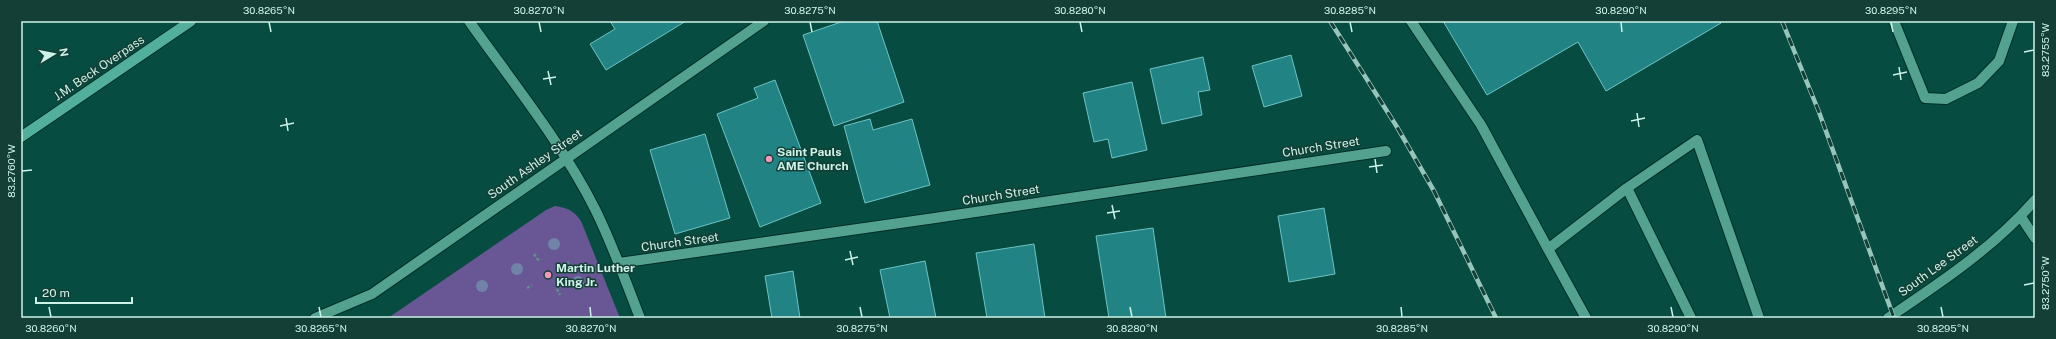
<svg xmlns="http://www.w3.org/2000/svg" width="2056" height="339" font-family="'Public Sans',sans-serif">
<rect width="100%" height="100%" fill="#074c40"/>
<path fill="#695694" d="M555 206C568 208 573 210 581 221L620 318H388L546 210Z"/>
<path fill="#228385" stroke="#6dc3c4" d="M610 21H686L606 70 590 44 615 29Z
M844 21H877L904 102 834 126 803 35Z
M1443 21H1720L1721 23 1606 91 1578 42 1487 95Z
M1291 55 1302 96 1264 107 1252 66Z
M1203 57 1210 90 1198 92 1202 115 1162 124 1150 69Z
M775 80 821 203 760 227 717 114 758 98 754 88Z
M1132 82 1147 150 1112 158 1108 139 1094 142 1083 93Z
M870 119 873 130 912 119 930 185 865 203 844 126Z
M705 134 730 218 675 234 650 150Z
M1324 208 1335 274 1289 282 1278 216Z
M1153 228 1166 318H1109L1096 236Z
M1034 244 1045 318H987L976 253Z
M925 261 936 318H890L880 270Z
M793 271 800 318H772L765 276Z"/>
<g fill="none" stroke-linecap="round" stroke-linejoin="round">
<g stroke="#012f27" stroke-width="12">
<path id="minor" d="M469 21C513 83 562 143 596 211 613 246 626 282 640 318
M1411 21 1481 125 1548 249
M1894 21 1925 98 1946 99 1978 83 1999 61 2013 21
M1627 188 1691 318
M2021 217 2035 238
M619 263 935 218 1386 151
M315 318 372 294 764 21
M1586 318 1548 249 1627 188 1697 140 1759 318
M1888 318C1940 283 1993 248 2035 200"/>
</g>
<g stroke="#012f27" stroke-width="12">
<path id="major" d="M21 137 191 21"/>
</g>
<path stroke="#5c9388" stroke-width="2.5" stroke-dasharray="3 2" stroke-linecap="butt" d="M534 254 539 261
M563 266 569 262
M527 288 532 285
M557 289 560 295"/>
<use href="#minor" stroke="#53a290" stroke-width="10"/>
<use href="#major" stroke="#52af9b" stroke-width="10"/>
<g stroke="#97c5ba" stroke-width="4.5">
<path id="rail" d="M1330 21 1397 127 1434 191 1496 318
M1782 21 1819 112 1894 318"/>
</g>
<use href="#rail" stroke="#143f36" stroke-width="3" stroke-dasharray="9" stroke-linecap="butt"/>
</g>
<g fill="#7184a8">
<circle cx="554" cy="244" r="6"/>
<circle cx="517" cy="269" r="6"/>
<circle cx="578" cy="282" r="6"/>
<circle cx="482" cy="286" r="6"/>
</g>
<path fill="none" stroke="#cdf3e8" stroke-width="1.5" d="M269 22 271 32M539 22 541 32M810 22 812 32M1080 22 1082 32M1350 22 1352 32M1621 22 1622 32M1891 22 1893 32M2024 52 2034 50M1899 67 1901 80M548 71 551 85M1893 75 1907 72M543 79 556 77M1637 113 1639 127M286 118 288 131M1631 121 1645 118M280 126 294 123M1375 159 1377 173M1369 167 1383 165M22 171 32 170M1112 205 1115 219M1107 213 1120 211M850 251 853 265M845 260 858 257M2024 285 2034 283M49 307 51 317M319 307 321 317M590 307 591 317M860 307 862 317M1130 307 1132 317M1401 307 1402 317M1671 307 1673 317M1941 307 1943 317"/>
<g fill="#ef9ab9" stroke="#143f36" stroke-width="1.5">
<circle cx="769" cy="159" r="4"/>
<circle cx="548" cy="275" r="4"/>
</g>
<g text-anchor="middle" stroke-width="3" stroke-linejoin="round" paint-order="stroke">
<g font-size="12" fill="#cdf3e8" stroke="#143f36">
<text transform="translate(99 68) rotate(-34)" y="4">J.M. Beck Overpass</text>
<text transform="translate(1321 147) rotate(-9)" y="4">Church Street</text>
<text transform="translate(535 164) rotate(-35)" y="4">South Ashley Street</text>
<text transform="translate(1001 195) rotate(-9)" y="4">Church Street</text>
<text transform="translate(680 242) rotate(-8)" y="4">Church Street</text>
<text transform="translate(1938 266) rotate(-36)" y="4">South Lee Street</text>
</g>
<g font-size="12" font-weight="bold" fill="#cdf3e8" stroke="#143f36" text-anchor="start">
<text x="777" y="156">Saint Pauls<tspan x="777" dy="14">AME Church</tspan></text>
<text x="556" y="272">Martin Luther<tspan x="556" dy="14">King Jr.</tspan></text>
</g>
</g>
<rect width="2056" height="339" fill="none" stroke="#143f36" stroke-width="44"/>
<g transform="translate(54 54) rotate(80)" stroke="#143f36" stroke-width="3" paint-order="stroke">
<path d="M0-3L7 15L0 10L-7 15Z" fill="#cdf3e8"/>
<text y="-6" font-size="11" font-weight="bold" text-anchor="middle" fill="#cdf3e8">N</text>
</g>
<path d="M36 297v6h96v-6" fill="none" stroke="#cdf3e8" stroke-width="2"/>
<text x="42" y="297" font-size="12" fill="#cdf3e8" stroke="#143f36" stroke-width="3" paint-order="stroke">20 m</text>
<rect x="22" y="22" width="2012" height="295" fill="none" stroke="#cdf3e8" stroke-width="1.5"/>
<g font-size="10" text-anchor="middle" fill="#cdf3e8">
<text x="269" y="14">30.8265°N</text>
<text x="539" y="14">30.8270°N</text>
<text x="810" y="14">30.8275°N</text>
<text x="1080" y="14">30.8280°N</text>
<text x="1350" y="14">30.8285°N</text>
<text x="1621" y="14">30.8290°N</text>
<text x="1891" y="14">30.8295°N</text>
<text transform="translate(2045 50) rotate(-90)" y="4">83.2755°W</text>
<text transform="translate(11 171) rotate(-90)" y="4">83.2760°W</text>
<text transform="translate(2045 283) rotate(-90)" y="4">83.2750°W</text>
<text x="51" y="332">30.8260°N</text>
<text x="321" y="332">30.8265°N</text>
<text x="591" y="332">30.8270°N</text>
<text x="862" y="332">30.8275°N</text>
<text x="1132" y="332">30.8280°N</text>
<text x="1402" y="332">30.8285°N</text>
<text x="1673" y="332">30.8290°N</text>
<text x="1943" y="332">30.8295°N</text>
</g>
</svg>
